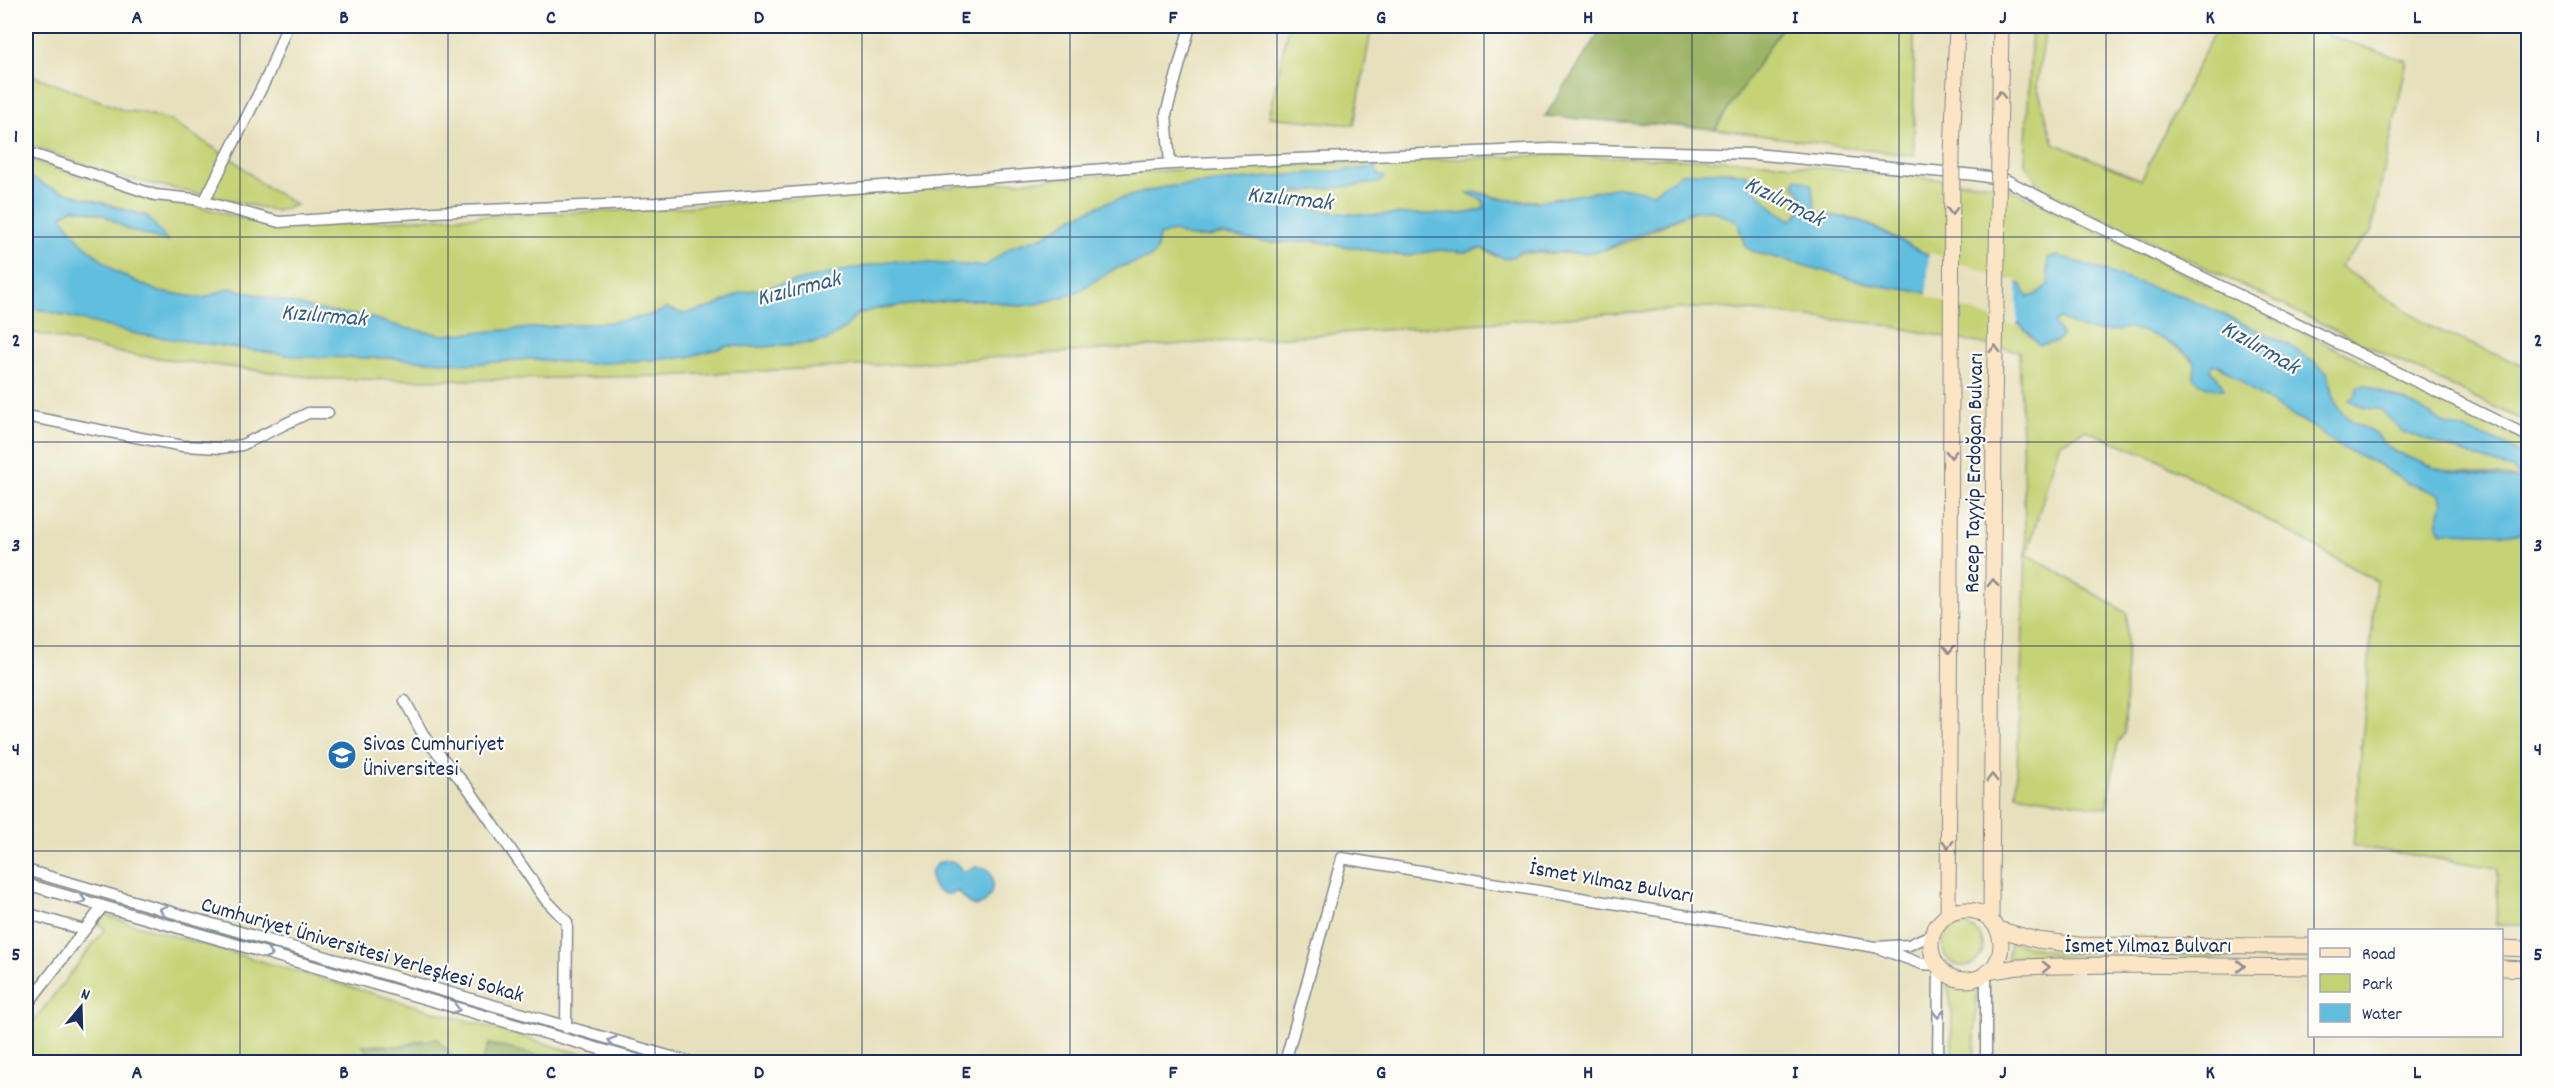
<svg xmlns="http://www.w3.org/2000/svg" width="2554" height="1088" font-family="Dekko,sans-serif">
<rect width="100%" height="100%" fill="#fdfcf7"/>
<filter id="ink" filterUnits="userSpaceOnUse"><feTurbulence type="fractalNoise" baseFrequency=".0167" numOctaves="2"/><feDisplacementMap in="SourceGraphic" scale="12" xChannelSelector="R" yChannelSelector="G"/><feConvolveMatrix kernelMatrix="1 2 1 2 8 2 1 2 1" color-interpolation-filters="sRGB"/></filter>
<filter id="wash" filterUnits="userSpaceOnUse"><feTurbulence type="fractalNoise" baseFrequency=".008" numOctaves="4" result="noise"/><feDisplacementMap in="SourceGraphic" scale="24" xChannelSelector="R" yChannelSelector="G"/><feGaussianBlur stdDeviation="1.35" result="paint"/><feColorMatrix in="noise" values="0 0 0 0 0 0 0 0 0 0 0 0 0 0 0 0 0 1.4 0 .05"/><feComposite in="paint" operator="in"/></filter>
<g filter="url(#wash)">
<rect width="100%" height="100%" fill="#e7e0bc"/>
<path fill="#c5d274" stroke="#708069" stroke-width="1.5" d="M1288 26H1372L1354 125 1269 117Z
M1783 26H1914V156L1715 129Z
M2032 26H2046L2037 86 2054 143 2141 180 2217 26H2301L2407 61 2371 232 2340 266 2431 327 2528 368V423L2042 189 2025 164Z
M26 73 126 111 141 112 171 121 235 161 263 185 296 205 277 211 107 174 26 143Z
M1550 155 1754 161 2005 186 2528 443V460C2503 440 2472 437 2444 423 2424 413 2404 396 2381 393 2371 392 2357 394 2350 400L2372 409H2380L2404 432 2512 469 2519 474 2523 481 2507 476 2440 470 2395 452 2382 442 2377 435 2356 424 2342 413 2336 406 2327 372 2289 345 2183 296 2157 289 2057 256 2047 267 2049 284 2036 295 2027 297 2013 282 1928 255 1868 224 1852 218 1815 213 1811 184 1800 191C1804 204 1802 212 1791 220L1777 211 1753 189V181L1732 171 1682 174 1653 193 1620 187 1543 201 1509 200 1477 192 1469 194 1483 200 1485 208C1465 217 1443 214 1422 214 1373 215 1337 218 1289 202L1287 194 1362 183 1378 175 1376 167 1164 187 1108 202 1074 217 1043 237 1013 246 985 266 889 261 740 293 713 307 683 314 667 308 655 314 622 321 443 335 405 328 371 318 314 309 230 288 204 298 159 292 116 272 81 242 60 215 74 208 104 215 129 230 147 216 48 187 26 175V158L153 201 193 205 278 228 436 218 657 209 1170 170Z
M1702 210H1711L1737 221 1745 246 1752 251 1875 285 1928 293 2021 325 2039 345 2054 323 2061 318C2074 328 2094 332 2110 331 2118 330 2125 328 2133 329 2155 333 2179 347 2195 362L2194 378 2221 382 2210 370 2213 363 2236 376 2255 393 2313 427 2342 448 2376 463 2407 483 2440 494 2443 502 2437 525 2442 532 2528 534V925H2496L2498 868 2353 846 2376 581 2158 459 2085 430 2059 444 2027 554 2127 613 2125 733 2117 743 2107 808 2016 794 2026 554 2019 351 1879 324 1710 307 915 363 662 376 465 380 326 379 126 354 26 331V306L137 334 302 357 391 358 470 364 529 359 582 364 688 357 728 346 762 347 816 343 845 328 857 314 880 308 959 300H985L1019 306 1037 304 1073 294 1116 268 1150 258 1156 252 1159 236 1174 231 1190 237H1207L1223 234 1272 243 1314 241 1397 255 1439 250 1465 252 1482 248 1497 257C1533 248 1569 258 1603 250 1625 245 1648 233 1668 223 1680 217 1688 211 1702 210Z
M103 914 119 920 609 1062H564L489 1044 482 1062 454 1057 421 1040 402 1046 363 1045 410 1062H32C32 1051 26 1043 26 1031L105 929 97 923Z
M1943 946a20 20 0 1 1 40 0a20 20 0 1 1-40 0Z
M2010 942 2049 951 2310 954 2309 959 2095 956H2029L2007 959Z
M1948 984 1960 987 1977 985 1974 1062H1952V1013Z"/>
<path fill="#9cb466" stroke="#5c7262" stroke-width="1.5" d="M1604 26H1783L1715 129 1545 116Z
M436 1038 454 1057 482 1062 489 1044 564 1062H410L368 1053 362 1045 402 1046Z"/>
<path fill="#60bede" stroke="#3e769e" stroke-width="1.5" d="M1376 167 1378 175 1385 177 1378 183 1295 192 1287 195 1290 202C1337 218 1373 215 1421 214 1443 214 1465 217 1485 208L1483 200 1468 193 1477 192 1493 198 1526 202 1543 201 1620 187 1653 193 1681 174 1724 171 1747 175 1753 181V189L1777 211 1791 220 1798 215C1804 203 1804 194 1794 186L1796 178 1811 184 1816 213 1860 221 1928 255 2021 284 2028 297 2036 295 2049 284 2048 258 2057 256 2069 259 2157 289 2183 296 2289 345 2327 372 2333 398 2342 413 2356 424 2377 435 2382 442 2395 452 2440 470 2523 480 2512 469 2404 432 2380 409 2364 408 2349 400 2356 395 2357 387 2365 385 2416 406 2444 423 2507 445 2528 460V534L2442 532 2437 525 2443 502 2439 494 2407 483 2376 463 2342 448 2313 427 2255 393 2221 366 2213 364 2210 370 2221 382 2224 389C2212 390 2202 387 2194 378L2195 361C2179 347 2155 333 2133 329 2125 328 2118 330 2110 331 2094 332 2074 328 2061 318L2054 323 2062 336 2056 342 2039 345 2021 325 1928 293 1875 285 1752 251 1745 246 1737 221 1711 210 1693 211 1603 250 1585 253 1519 251 1513 257 1505 259 1482 248 1465 252 1439 250 1406 256 1314 241 1263 242 1223 234 1207 237H1190L1174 231 1159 236 1156 252 1150 258 1116 268 1073 294 1037 304 1019 306 985 300H959L880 308 857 314 845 328 826 341 762 347 728 346 688 357 590 364 529 359 470 364 391 358 302 357 137 334 26 306V259L31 261 33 256 26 250V175L48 187 147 216 168 241 129 230 104 215 74 208 61 216 81 242 116 272 159 292 204 298 230 288 314 309 371 318 405 328 443 335 622 321 655 314 667 308 683 314 713 307 740 293 889 261 985 266 1013 246 1043 237 1074 217 1108 202 1164 187Z
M951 861 956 863 963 872C1015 845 989 941 958 891 929 906 918 859 951 861Z"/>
<path fill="#e7e0bc" d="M1929 252 2005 279 2017 280V327L1927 296Z"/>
</g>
<g filter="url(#ink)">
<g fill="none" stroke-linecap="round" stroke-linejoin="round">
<g stroke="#81888d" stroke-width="13">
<path id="street" d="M26 152 155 195 194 199 279 222 435 212 656 203 1170 164 1550 149 1754 154 1975 175 2006 180 2081 218 2528 436
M1170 164 1166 114 1190 26
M204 202 268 75 287 26
M26 416 183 446 221 448 242 445 308 413H328
M405 701 425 738 468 788 545 899 567 922 566 1028
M26 870 689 1062
M26 884 645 1062
M26 913 84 930
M1878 948 1922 964 1938 965
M26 1006 103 906
M1285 1062 1342 858 1875 947 1909 945 1933 934
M1938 1062 1939 966
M1986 1062V973"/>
</g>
<g stroke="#81888d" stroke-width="17">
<path id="secondary" d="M1952 153 1957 26
M1999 154 2001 26
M1931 945a35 35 0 1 1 70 0a35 35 0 1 1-70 0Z
M1948 915 1951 395
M1991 920 1994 408
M1997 929 2037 940 2079 945 2310 946
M2502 948 2528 949
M2502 968 2528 969
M1987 972 2018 967 2111 965 2310 967"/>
</g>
<use href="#street" stroke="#fff" stroke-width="10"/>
<use href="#secondary" stroke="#fce5c4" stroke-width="15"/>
<g stroke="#81888d" stroke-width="17" stroke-linecap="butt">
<path id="secondary-bridge" d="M1951 395 1952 153
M1994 408 1999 154"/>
</g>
<use href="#secondary-bridge" stroke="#fce5c4" stroke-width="15"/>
</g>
<defs><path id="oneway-chevron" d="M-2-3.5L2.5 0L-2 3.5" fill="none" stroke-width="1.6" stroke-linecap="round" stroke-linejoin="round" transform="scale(1.5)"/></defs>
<g stroke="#8c8a91">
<use href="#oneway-chevron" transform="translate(2000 95) rotate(-89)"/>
<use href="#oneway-chevron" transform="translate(1952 211) rotate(90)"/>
<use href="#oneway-chevron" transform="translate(1995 349) rotate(-89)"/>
<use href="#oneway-chevron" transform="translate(1951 454) rotate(90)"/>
<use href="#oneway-chevron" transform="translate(1993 583) rotate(-90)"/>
<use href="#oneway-chevron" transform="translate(1949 649) rotate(90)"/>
<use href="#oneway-chevron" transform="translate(1992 778) rotate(-90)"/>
<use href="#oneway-chevron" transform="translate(1948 844) rotate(90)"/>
<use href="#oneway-chevron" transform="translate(2241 966)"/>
<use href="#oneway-chevron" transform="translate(2046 967) rotate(-1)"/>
</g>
<g stroke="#8d97ae">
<use href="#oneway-chevron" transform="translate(82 900) rotate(16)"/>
<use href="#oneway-chevron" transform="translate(163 910) rotate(-164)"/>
<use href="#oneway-chevron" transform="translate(269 954) rotate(16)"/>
<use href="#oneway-chevron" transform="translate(456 1009) rotate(16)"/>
<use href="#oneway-chevron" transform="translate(1938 1014) rotate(90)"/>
<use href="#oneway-chevron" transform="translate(612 1041) rotate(-164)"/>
</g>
</g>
<path fill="none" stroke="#1b2f5e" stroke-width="1.5" stroke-opacity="0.55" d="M240 26V1062M448 26V1062M655 26V1062M862 26V1062M1070 26V1062M1277 26V1062M1484 26V1062M1692 26V1062M1899 26V1062M2106 26V1062M2314 26V930M26 237H2528M26 442H2528M26 646H2528M26 851H2528M2314 1036V1062"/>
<defs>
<g id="university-disc" transform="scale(1.5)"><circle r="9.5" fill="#1f6fb2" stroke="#fdfcf7"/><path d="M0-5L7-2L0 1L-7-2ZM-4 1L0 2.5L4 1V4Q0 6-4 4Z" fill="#fff"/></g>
</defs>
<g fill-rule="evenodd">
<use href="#university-disc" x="342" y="755"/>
</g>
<g text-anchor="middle" stroke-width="4.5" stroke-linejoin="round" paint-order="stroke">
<g font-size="22" fill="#1b2f5e" stroke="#fdfcf7">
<text transform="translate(1972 473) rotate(-89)" y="8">Recep Tayyip Erdoğan Bulvarı</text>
<text transform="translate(1612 880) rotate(10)" y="8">İsmet Yılmaz Bulvarı</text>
<text x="2148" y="952">İsmet Yılmaz Bulvarı</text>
<text transform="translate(363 948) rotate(16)" y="8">Cumhuriyet Üniversitesi Yerleşkesi Sokak</text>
</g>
<g font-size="22" fill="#1b2f5e" stroke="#fdfcf7" text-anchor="start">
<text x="363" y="750">Sivas Cumhuriyet<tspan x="363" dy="25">Üniversitesi</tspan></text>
</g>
<g font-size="24" font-style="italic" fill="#305a84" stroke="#fdfcf7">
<text transform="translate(1290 197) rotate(6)" y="8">Kızılırmak</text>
<text transform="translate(1785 200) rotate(27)" y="8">Kızılırmak</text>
<text transform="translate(798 287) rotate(-14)" y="8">Kızılırmak</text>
<text transform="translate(324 314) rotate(5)" y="8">Kızılırmak</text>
<text transform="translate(2261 346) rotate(30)" y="8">Kızılırmak</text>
</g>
</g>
<rect width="2554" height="1088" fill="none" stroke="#fdfcf7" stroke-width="66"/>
<rect x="2308" y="929" width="195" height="108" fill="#fdfcf7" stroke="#a3aaba" stroke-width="1.5"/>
<rect x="2320" y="948" width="30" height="9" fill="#fce5c4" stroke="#a3aaba" stroke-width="1.5"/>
<text x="2362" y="959" font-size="18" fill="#1b2f5e">Road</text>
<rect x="2320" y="974" width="30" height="18" fill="#c5d274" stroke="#a3aaba" stroke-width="1.5"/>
<text x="2362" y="989" font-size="18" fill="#1b2f5e">Park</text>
<rect x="2320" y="1004" width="30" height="18" fill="#60bede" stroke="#a3aaba" stroke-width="1.5"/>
<text x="2362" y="1019" font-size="18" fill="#1b2f5e">Water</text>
<g transform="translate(81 1007) rotate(19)" stroke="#fdfcf7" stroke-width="4.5" paint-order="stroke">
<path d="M0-4.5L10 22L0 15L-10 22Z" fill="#1b2f5e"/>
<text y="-9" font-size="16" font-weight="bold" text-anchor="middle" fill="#1b2f5e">N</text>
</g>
<rect x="33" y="33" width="2488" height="1022" fill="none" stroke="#1b2f5e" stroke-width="2"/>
<g font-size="20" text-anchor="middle" font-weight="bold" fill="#1b2f5e">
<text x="137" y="23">A</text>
<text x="344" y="23">B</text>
<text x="551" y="23">C</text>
<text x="759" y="23">D</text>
<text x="966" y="23">E</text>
<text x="1173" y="23">F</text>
<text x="1381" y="23">G</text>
<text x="1588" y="23">H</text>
<text x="1795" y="23">I</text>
<text x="2003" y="23">J</text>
<text x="2210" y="23">K</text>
<text x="2417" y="23">L</text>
<text x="16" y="142">1</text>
<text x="2538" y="142">1</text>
<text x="16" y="346">2</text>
<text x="2538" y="346">2</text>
<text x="16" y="551">3</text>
<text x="2538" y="551">3</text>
<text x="16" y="755">4</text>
<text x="2538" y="755">4</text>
<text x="16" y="960">5</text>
<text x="2538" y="960">5</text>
<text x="137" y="1078">A</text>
<text x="344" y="1078">B</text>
<text x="551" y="1078">C</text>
<text x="759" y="1078">D</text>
<text x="966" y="1078">E</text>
<text x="1173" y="1078">F</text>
<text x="1381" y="1078">G</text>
<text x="1588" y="1078">H</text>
<text x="1795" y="1078">I</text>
<text x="2003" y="1078">J</text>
<text x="2210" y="1078">K</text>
<text x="2417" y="1078">L</text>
</g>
</svg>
